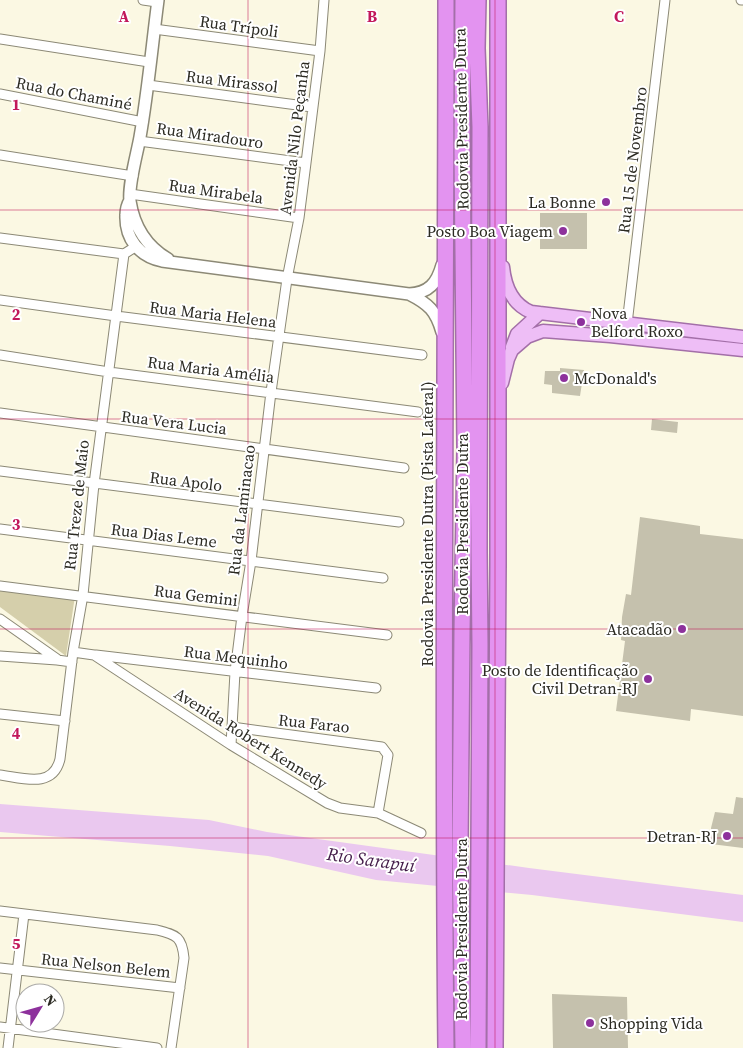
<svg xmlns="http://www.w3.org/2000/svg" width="743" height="1048" font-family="'Source Serif 4',serif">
<rect width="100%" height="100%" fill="#fbf8e3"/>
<path fill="#d5cfab" d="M0 591 75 596 66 656 0 607Z"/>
<path fill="#eac8ef" d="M0 804 209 820 267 832 529 868 743 895V922L532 895 376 880 268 856 170 846 0 832Z"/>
<path fill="#c5c1ad" d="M540 213H587V249H540Z
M560 368 584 370 580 396 552 393V385L544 384 545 371H560Z
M652 419 678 422 677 433 651 430Z
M640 517 700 526V534L743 539V716L691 709 690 721 616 711 625 641 621 640 622 617 626 594 631 595Z
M736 797 743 798V848L711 844V828L715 812 733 814Z
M552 994 627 997 628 1048H553Z"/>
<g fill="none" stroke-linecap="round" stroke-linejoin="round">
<g stroke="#8c8976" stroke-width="11">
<path id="street" d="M143 0 157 2
M741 0H743
M154 29 320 51
M0 39 149 62
M148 85 312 107
M0 94 143 122
M139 141 306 163
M0 155 133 176
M130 194 299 218
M0 238 124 254 135 247
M0 300 116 316 422 355
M627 324 665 0
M0 355 109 372 418 412
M0 413 404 468
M0 471 399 522
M0 529 383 578
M0 586 387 635
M0 619 57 659
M73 652 94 655 231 745 327 803 340 808 378 813 421 833
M96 655 376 688
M0 656 57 660 72 662
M0 714 65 721
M232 727 382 747 388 755 378 813
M231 745 235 672 242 616 251 561 271 392 287 279 299 218 306 163 320 51 324 0
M0 775C23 778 53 789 60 759L73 652 83 595 94 484 124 254
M0 911 157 930C177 935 182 937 184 958L171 1048
M0 968 180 988
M0 1027 157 1048
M8 1048 24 914"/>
</g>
<g stroke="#8c8976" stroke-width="14">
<path id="secondary" d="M158 0C152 46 148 91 140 137 137 154 128 185 130 201 134 227 146 246 168 259
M130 200C127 205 126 210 126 215 125 239 139 256 162 261L409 294C429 293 437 283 442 265
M409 294C429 304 436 311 442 332"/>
</g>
<g stroke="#a36fa8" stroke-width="15">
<path id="primary" d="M503 267C505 287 512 304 531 312L743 337
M512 347 517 334 540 313
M502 383 508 359 512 350 527 337 543 331 610 336 743 350"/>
</g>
<g stroke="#a36fa8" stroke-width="18">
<path id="highway" d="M446 1048C442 699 446 349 446 0
M463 1048 460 849 462 632 465 447 462 152 463 0
M478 1048 480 645 479 550 480 127 477 48 478 0
M495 1048 498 564V0"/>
</g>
<use href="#street" stroke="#fff" stroke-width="9"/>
<use href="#secondary" stroke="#fff" stroke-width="11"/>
<use href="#primary" stroke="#eebef6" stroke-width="12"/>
<use href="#highway" stroke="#e393f0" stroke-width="15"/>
</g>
<path fill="none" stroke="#c2185b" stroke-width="1" stroke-opacity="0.55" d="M248 0V1048M495 0V1048M0 210H743M0 419H743M0 629H743M0 838H743"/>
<g fill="#8d319c" stroke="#fff" stroke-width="2">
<circle cx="606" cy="202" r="5"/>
<circle cx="563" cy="231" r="5"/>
<circle cx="581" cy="322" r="5"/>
<circle cx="564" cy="378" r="5"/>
<circle cx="682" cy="629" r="5"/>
<circle cx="648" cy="679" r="5"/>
<circle cx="727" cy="836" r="5"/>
<circle cx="590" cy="1023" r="5"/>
</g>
<g text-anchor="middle" stroke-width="4" stroke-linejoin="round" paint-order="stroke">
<g font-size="16" fill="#2c2b23" stroke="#fff">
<text transform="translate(239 26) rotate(8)" y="6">Rua Trípoli</text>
<text transform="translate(232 81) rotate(7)" y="6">Rua Mirassol</text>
<text transform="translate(74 93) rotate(11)" y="6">Rua do Chaminé</text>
<text transform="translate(461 119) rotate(-91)" y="6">Rodovia Presidente Dutra</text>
<text transform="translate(210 135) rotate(8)" y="6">Rua Miradouro</text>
<text transform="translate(294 138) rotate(-83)" y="6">Avenida Nilo Peçanha</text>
<text transform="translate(632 160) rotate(-83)" y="6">Rua 15 de Novembro</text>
<text transform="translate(216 191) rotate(8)" y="6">Rua Mirabela</text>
<text transform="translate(213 314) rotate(7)" y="6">Rua Maria Helena</text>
<text transform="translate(211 369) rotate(7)" y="6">Rua Maria Amélia</text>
<text transform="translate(174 422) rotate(7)" y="6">Rua Vera Lucia</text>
<text transform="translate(186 481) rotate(7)" y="6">Rua Apolo</text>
<text transform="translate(76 505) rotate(-84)" y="6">Rua Treze de Maio</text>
<text transform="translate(241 510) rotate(-83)" y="6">Rua da Laminacao</text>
<text transform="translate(427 524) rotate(-90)" y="6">Rodovia Presidente Dutra (Pista Lateral)</text>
<text transform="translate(462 524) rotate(-90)" y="6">Rodovia Presidente Dutra</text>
<text transform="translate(164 535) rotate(7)" y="6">Rua Dias Leme</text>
<text transform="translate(196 595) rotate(7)" y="6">Rua Gemini</text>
<text transform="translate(236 657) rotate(7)" y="6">Rua Mequinho</text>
<text transform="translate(314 723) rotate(6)" y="6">Rua Farao</text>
<text transform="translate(251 738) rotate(32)" y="6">Avenida Robert Kennedy</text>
<text transform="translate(461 929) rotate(-90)" y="6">Rodovia Presidente Dutra</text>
<text transform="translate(106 965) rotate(6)" y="6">Rua Nelson Belem</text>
</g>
<g font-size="16" fill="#2c2b23" stroke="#fff" text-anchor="end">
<text x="596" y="208">La Bonne</text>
<text x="553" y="237">Posto Boa Viagem</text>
<text x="591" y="319" text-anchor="start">Nova<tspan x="591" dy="18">Belford Roxo</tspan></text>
<text x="574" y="384" text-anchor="start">McDonald's</text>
<text x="672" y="635">Atacadão</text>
<text x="638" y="676">Posto de Identificação<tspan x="638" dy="18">Civil Detran-RJ</tspan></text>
<text x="717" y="842">Detran-RJ</text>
<text x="600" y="1029" text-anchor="start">Shopping Vida</text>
</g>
<g font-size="18" font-style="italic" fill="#411947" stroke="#fff">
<text transform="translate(371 860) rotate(8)" y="6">Rio Sarapuí</text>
</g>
</g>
<g font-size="16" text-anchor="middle" font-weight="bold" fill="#c2185b" stroke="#fff" stroke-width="4" stroke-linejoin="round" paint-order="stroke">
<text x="124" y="22">A</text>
<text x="372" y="22">B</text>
<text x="619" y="22">C</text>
<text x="16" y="110">1</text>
<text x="16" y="320">2</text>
<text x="16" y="530">3</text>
<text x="16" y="739">4</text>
<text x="16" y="949">5</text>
</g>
<g transform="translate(40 1008) rotate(53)"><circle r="24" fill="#ffffff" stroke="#abaaa7"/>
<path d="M0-4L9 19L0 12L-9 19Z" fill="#8d319c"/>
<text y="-8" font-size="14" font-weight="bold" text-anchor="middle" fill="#2c2b23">N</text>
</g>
</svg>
